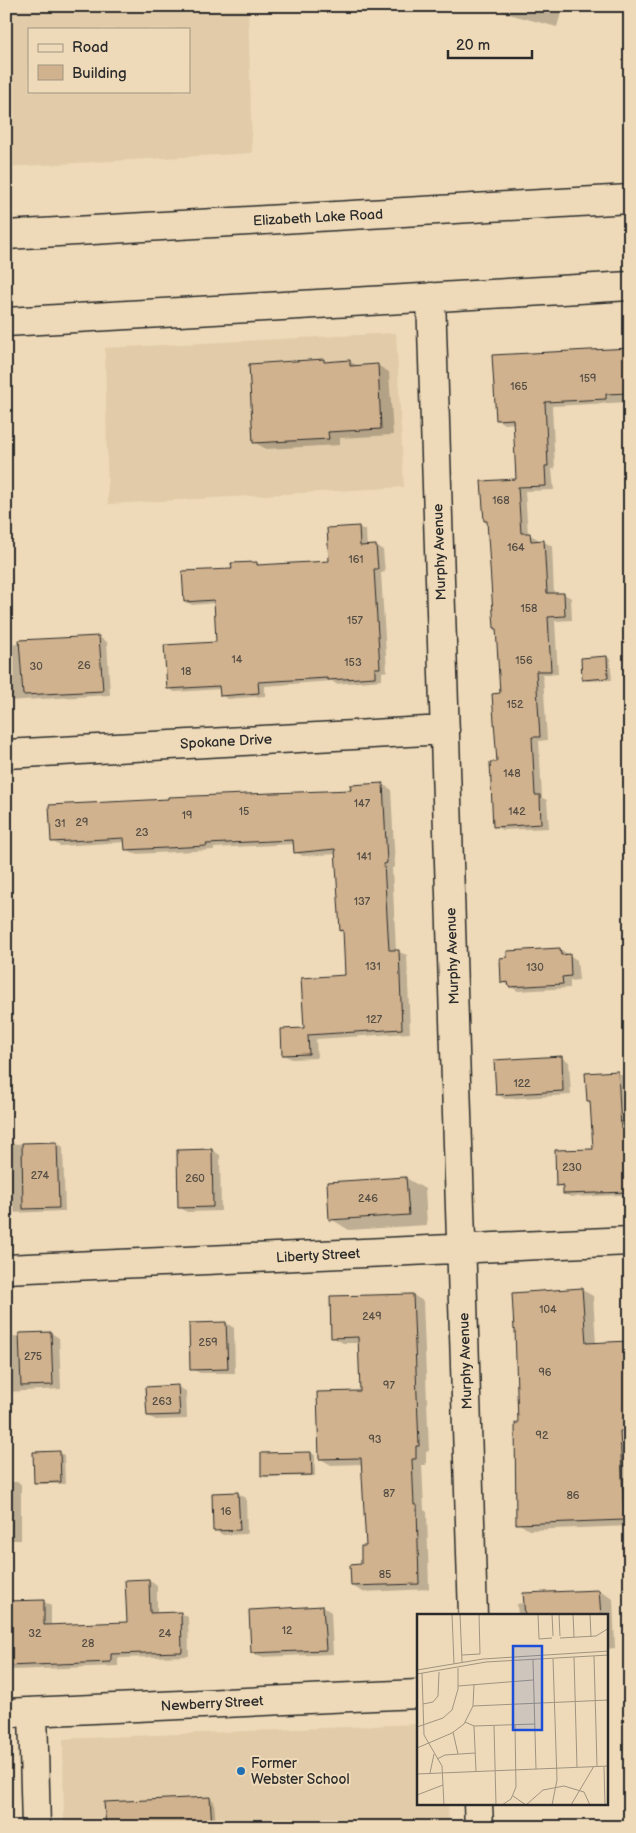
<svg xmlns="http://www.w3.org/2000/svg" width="636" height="1833" font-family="'Balsamiq Sans',sans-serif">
<rect width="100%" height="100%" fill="#eedab8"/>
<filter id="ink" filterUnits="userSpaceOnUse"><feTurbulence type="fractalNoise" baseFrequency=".02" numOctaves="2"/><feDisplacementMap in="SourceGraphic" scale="10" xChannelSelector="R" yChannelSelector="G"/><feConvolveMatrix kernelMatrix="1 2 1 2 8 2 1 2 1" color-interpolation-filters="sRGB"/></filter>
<g filter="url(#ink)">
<path fill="#e1cba8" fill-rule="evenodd" d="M6 6H248L252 153 6 167ZM29 29H189V91H29Z
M396 333 404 487 108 504 105 348Z
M418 1724V1804H448L449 1827H64L63 1739Z"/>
<path fill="#0003" d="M497 6H563L557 27 505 13 497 8Z
M630 349V402L552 406 555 469H552L554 490 525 491 528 534 538 539V542H544L552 546 554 594H564L571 598 572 620 555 621 558 674 543 675 547 740 539 741 542 798 547 800 549 828 502 830 494 826 501 694 488 522 485 521 518 480 515 423 505 424 497 420Z
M324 361 328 363 349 361 358 366 377 365 389 372 393 435 340 438V445L266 449 254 442Z
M359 527 366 531 367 547 376 546 383 550 385 572 381 573 387 671 382 672V680L336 684 332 681 265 686V696L228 699 221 695V689L175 692 168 688 218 643 215 603 192 605 185 601 233 570 256 563 262 566 330 562Z
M99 637 107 642 110 695 6 701V645Z
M607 657 610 659 612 680 587 681 584 679Z
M383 785 391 789 395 867 392 868 396 951 407 955 410 1033 316 1039 317 1058 292 1059 283 1055 347 976 344 931 341 930 337 854 303 856 295 852 294 844 214 848V850L134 854 126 849V842L60 846 52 841Z
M560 949 577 960 579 980 570 981V988L518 991 502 982 508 959V952Z
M561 1057 569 1062 571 1095 505 1099 497 1094Z
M618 1073 625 1077 626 1105H630V1200L621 1195 571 1197 564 1193V1189L557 1185 594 1150 591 1102 588 1100Z
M57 1143 63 1147 65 1211 6 1213V1144Z
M212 1150 220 1155 221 1211 187 1212 179 1207Z
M406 1178 425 1189 427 1225 349 1230 331 1219Z
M582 1290 593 1296 596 1344 630 1342V1526L529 1530 518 1523 519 1424Z
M413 1295 423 1301 429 1451 426 1452V1465H422L424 1510 427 1512 429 1589 363 1592 352 1586 363 1565 368 1547 363 1464 331 1465 321 1459 361 1392 359 1343H343L332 1337Z
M226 1323 234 1328 235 1373H200L192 1369Z
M51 1333 59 1338 61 1389 6 1392V1337L21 1336V1334Z
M178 1387 186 1391 187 1419 156 1420 148 1416Z
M60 1453 64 1455 65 1484H39L35 1482Z
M311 1453 315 1455V1476L266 1477 263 1475Z
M6 1482H17L21 1484V1540H6Z
M238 1493 246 1498 247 1534 223 1535 215 1530Z
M149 1581 157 1585V1614L180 1613 188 1617 189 1656 118 1658V1666L12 1670 6 1667V1603L43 1601 51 1606V1626L128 1624Z
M599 1591 613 1599 615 1648 607 1649V1616H518L517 1604Z
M323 1607 331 1612 333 1654 261 1657 252 1653Z
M210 1799 214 1801 216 1827H107Z"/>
<path fill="#d0b28e" stroke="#2b2b2b" d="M630 348V393L606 394V399L545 402 548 466H545L546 486 518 487 521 533H530L531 541 544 540 547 593H564L565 616 548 617 551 671H536L540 737H532L535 795H540L541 824 493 827 490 762H497L492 694 500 693 496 628H494L487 521H484L481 481 516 479 513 419 496 420 492 355Z
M324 359V362L350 360V366L378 364 381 429 328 432 329 439 253 443 249 364Z
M359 526 360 546 376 545 378 569H374L380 668H375V677L328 680 327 678 258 682 259 693 220 696 219 686 167 689 164 645 216 642 214 600 184 602 182 571 232 569 231 563 257 562V565L329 561 327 528Z
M99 636 103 691 23 695 19 640Z
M607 656 608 678 582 680 581 658Z
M383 783 387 863 384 864 389 950H399L402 1029 308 1035 309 1054 282 1055 281 1029 304 1028 301 978 345 975 343 930 340 931 335 849 294 853 293 840 206 844 207 846 125 850 124 838 51 842 49 805 168 799V797L351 790 350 785Z
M560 948 561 955 570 954 571 976 562 977 563 984 509 987 508 982 501 983 500 958 507 957V951Z
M562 1056 563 1091 496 1095 494 1060Z
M618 1071 621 1129H630V1192L563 1194V1185L556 1186 555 1150 593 1149 590 1101H587L585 1073Z
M57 1142 59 1208 23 1209 22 1143Z
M212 1149 213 1207 178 1208 177 1150Z
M406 1177 409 1215 329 1220 327 1182Z
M582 1288 586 1343 630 1341V1375H628L630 1430 620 1431 624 1520 516 1524 515 1423H518L515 1329 514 1330 512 1293Z
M413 1294 419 1446H416V1459H412L414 1505H417L419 1584 351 1586 350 1565 361 1564V1546H366L361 1458 319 1459 317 1392 360 1391 358 1337 331 1338 330 1296Z
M226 1322 228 1369 190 1370 189 1323Z
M51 1332 53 1385 21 1386 19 1333Z
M178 1385 180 1415 147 1416 145 1387Z
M60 1451 61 1482 34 1483 33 1452Z
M311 1452 312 1475 261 1476V1453Z
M238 1492 240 1530 213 1531 212 1493Z
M149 1579 150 1613 181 1612 182 1652 111 1654V1662L6 1666V1601L44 1600V1625L127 1622 125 1580Z
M599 1590 601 1616H525L523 1593Z
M323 1606 326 1650 251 1653 249 1610Z
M210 1797 212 1827H106L104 1802Z"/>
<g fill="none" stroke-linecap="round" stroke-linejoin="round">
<g stroke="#2b2b2b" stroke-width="31">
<path id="minor" d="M431 297 473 1616
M6 322 630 286
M6 754 445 730
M6 1269 630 1241
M33 1712 36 1827
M6 1713 418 1694
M478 1804 479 1827"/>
</g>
<g stroke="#2b2b2b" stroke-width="31">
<path id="major" d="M6 235 630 199"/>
</g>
<use href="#minor" stroke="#eedab8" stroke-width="28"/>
<use href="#major" stroke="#eedab8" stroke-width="28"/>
</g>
</g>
<circle fill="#1f6fb2" stroke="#eedab8" stroke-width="2" cx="241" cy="1771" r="5"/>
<g text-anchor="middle" stroke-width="4" stroke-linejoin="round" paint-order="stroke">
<g font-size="11" fill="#544d44">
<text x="588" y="382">159</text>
<text x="519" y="390">165</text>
<text x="501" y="504">168</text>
<text x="516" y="551">164</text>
<text x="356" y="563">161</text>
<text x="529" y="612">158</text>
<text x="355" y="624">157</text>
<text x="237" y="663">14</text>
<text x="524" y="664">156</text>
<text x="353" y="666">153</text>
<text x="84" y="669">26</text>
<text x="36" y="670">30</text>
<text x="186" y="675">18</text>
<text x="515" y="708">152</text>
<text x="512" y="777">148</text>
<text x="362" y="807">147</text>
<text x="244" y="815">15</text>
<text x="517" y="815">142</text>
<text x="187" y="819">19</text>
<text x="82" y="826">29</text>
<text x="60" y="827">31</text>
<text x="142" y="836">23</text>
<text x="364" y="860">141</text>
<text x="362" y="905">137</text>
<text x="373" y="970">131</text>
<text x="535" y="971">130</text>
<text x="374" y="1023">127</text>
<text x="522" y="1087">122</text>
<text x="572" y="1171">230</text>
<text x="40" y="1179">274</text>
<text x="195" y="1182">260</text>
<text x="368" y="1202">246</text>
<text x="548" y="1313">104</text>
<text x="372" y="1320">249</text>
<text x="208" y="1346">259</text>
<text x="33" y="1360">275</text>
<text x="545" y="1376">96</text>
<text x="389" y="1389">97</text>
<text x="162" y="1405">263</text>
<text x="542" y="1439">92</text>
<text x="375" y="1443">93</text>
<text x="389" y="1497">87</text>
<text x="573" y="1499">86</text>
<text x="226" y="1515">16</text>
<text x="385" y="1578">85</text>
<text x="287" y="1634">12</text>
<text x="35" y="1637">32</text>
<text x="165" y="1637">24</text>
<text x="88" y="1647">28</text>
</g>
<g font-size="14" fill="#2b2b2b" stroke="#eedab8">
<text transform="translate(318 217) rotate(-3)" y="5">Elizabeth Lake Road</text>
<text transform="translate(439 552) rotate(-92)" y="5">Murphy Avenue</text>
<text transform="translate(226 741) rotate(-3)" y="5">Spokane Drive</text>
<text transform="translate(452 956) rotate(-92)" y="5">Murphy Avenue</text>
<text transform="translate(318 1255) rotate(-3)" y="5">Liberty Street</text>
<text transform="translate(465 1361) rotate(-92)" y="5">Murphy Avenue</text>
<text transform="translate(212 1703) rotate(-3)" y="5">Newberry Street</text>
</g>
<g font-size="14" fill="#2b2b2b" stroke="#eedab8" text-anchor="start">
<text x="251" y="1768">Former<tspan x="251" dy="16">Webster School</tspan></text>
</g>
</g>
<g transform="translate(417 1614)">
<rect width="191" height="191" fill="#eedab8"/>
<path fill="none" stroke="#a09480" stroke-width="1" d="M35 0 37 50M43 0 45 48M121 0 122 25 135 24M135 0 136 22M142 0 143 22M156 0 157 23M173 0 174 23M143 24 179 22 192 14M45 41 63 40 62 0M177 42 180 152M157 43 160 153M116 46 119 155M0 56 66 45 192 37M5 59 7 121 25 152 27 191M0 60 69 48 192 41M41 72 116 66M6 90 16 88 21 82 22 58M56 92 192 86M48 108 57 112 118 110M57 112 59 157M77 112 79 191M0 113 26 104 35 96 41 75V54M36 118 41 140M0 134 35 119 47 110 56 92 57 70M20 145 28 141 58 139M187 153 188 191M13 159 17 140M0 160 192 152M0 181 26 171M96 182 109 191M85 191 94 185 99 173 98 111M109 191 126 176 147 172 167 178 173 191M135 191 140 166 136 45M154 191 177 152"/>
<path fill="#1d4ed8" fill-opacity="0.15" stroke="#1d4ed8" stroke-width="2.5" d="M96 32H125V116H96Z"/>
<rect width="191" height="191" fill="none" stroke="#2b2b2b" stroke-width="2.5"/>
</g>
<rect width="636" height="1833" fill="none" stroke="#eedab8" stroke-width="25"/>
<rect x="12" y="12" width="611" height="1808" fill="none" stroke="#2b2b2b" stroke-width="2" filter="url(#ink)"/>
<rect x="28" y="28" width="162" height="65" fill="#eedab8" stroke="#a09480"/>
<rect x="38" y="44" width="25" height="8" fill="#eedab8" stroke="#a09480"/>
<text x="72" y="52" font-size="15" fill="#2b2b2b">Road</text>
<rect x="38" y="65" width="25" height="15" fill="#d0b28e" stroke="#a09480"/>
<text x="72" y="78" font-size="15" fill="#2b2b2b">Building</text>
<path d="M448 50v8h84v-8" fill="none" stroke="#2b2b2b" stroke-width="2.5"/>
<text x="456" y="50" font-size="15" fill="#2b2b2b" stroke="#eedab8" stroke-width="4" paint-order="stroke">20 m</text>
</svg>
